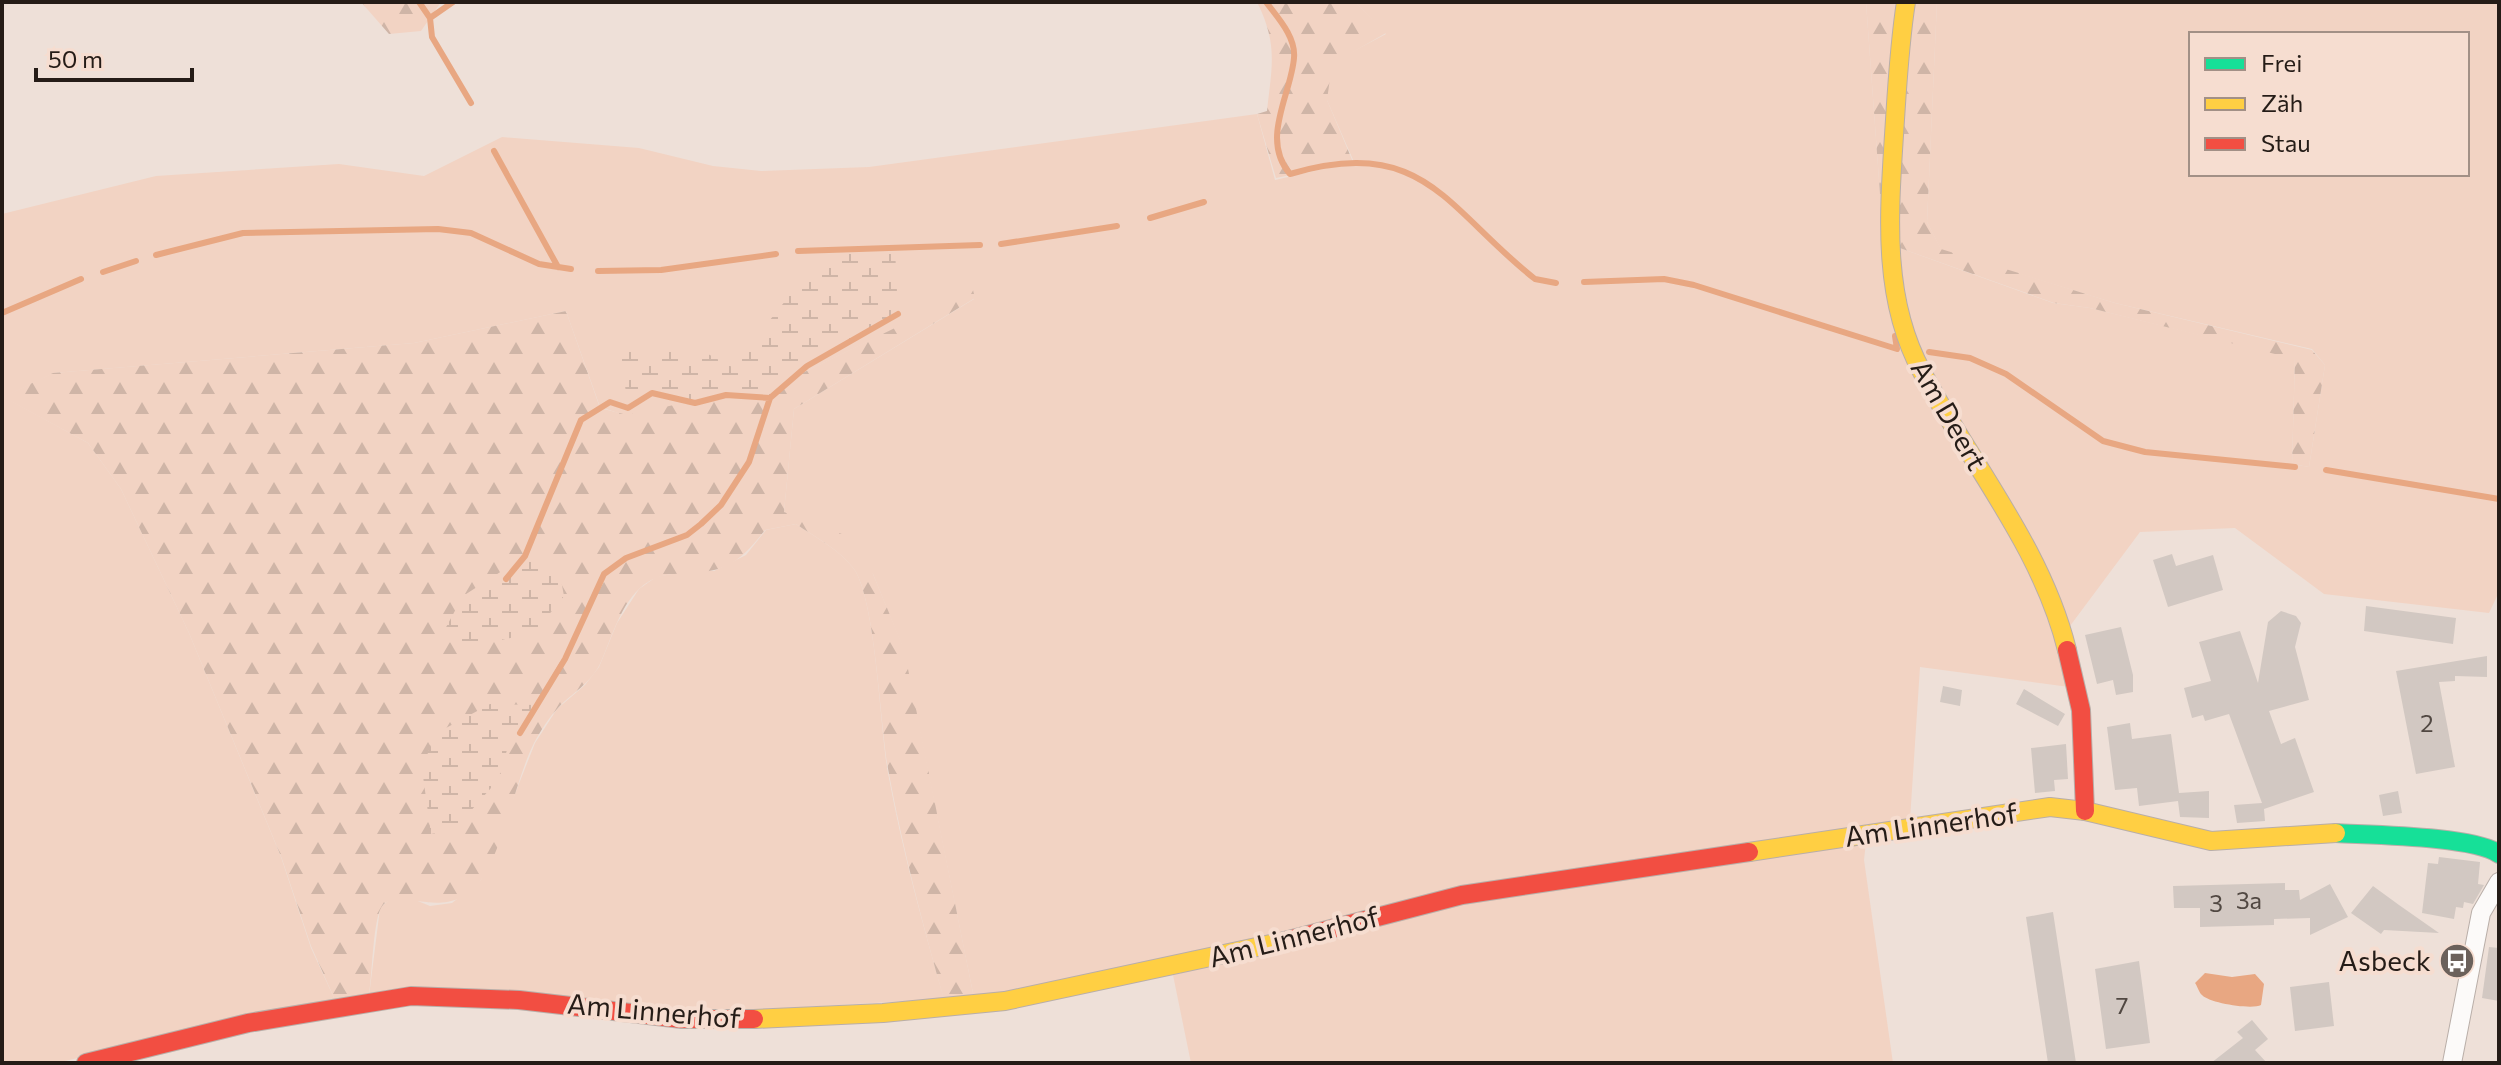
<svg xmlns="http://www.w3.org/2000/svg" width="2501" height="1065" font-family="Commissioner,sans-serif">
<defs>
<pattern id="forest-firs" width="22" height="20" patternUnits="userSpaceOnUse" patternTransform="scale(2)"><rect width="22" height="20" fill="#f2d3c3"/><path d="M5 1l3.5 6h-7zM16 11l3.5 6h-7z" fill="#cfb5a7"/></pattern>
<pattern id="wetland-marsh" width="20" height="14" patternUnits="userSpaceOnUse" patternTransform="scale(2)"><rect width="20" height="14" fill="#f2d3c3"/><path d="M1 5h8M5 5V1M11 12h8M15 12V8" fill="none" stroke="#cfb5a7"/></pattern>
</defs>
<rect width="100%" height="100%" fill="#eee0d8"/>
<path fill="#f2d3c3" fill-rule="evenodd" d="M1355 2H1866L1882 221 1896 321 2040 577 2069 687 1920 667 1910 820 974 998 903 648 873 574 784 512 794 409 974 299 973 291 786 381 627 416 600 407 566 311 414 343 54 373 4 397 88 443 121 489 189 633 281 857 311 948 335 1000 56 1063H2V214L156 176 339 164 424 176 502 137 639 148 713 166 761 171 869 167 1257 114 1275 180 1354 162 1326 98 1331 63 1386 34Z
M1937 2H2499V592L2489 613 2324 594 2235 528 2140 532 2067 630 1916 346 1897 247 2053 303 2090 308 2295 358 2292 464 2309 467 2325 365 2312 349 2115 303 1941 250 1927 222ZM2191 34H2467V174H2191Z
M796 524C815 537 840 550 854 569 876 601 880 728 888 773 902 850 923 925 944 999L714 1012 369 996 380 908 390 899 408 897 430 906 452 903 481 880 535 743 557 709 585 685 599 667 617 623 639 589 656 577 687 571H714L746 555 766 530Z
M1866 842 1864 860 1893 1063H1191L1173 975 1466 903Z"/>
<path fill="url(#forest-firs)" d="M361 2H441L421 31 389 34Z
M1257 2H1355L1386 33 1332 64 1327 100 1353 162 1276 178 1257 114 1267 111C1272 66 1278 44 1257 2Z
M1866 2H1937L1927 222 1941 249 2115 303 2312 350 2325 365 2309 467 2292 464 2295 359 2090 308 2054 303 1897 247 1881 208Z
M973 290 975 298 794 409 784 512 847 536 873 574 904 649 974 998 944 1000C923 925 903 850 889 774 880 728 876 601 854 569 840 550 815 537 796 524L765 530C752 547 737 565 714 570 688 576 660 568 639 589 619 608 611 640 600 664 590 684 572 693 558 708 549 717 540 732 534 743 515 781 504 847 481 880 447 928 393 880 380 910 373 927 372 975 369 995L335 1000 311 946 282 859 189 633 121 489 88 443 3 397 53 373 414 343 566 311 600 408 627 415 786 381Z"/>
<path fill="url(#wetland-marsh)" d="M895 248 898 314 807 366 770 398 726 395 695 403 652 393 628 408 620 348 695 347 732 367 811 269 834 250Z
M525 556 559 569 564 596 534 633 487 643 438 642 463 596Z
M490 704 537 705 520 733 510 740 498 780 454 830 431 834 422 769 435 734Z"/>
<path fill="#e8a782" d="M2205 973 2232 977 2255 974 2264 984 2261 1005C2252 1010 2209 1003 2202 995 2199 993 2197 985 2195 983Z"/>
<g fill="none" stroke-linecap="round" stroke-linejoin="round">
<path stroke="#e8a782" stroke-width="6" d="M419 2 430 18 432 37 471 103
M1266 2C1278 18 1296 37 1294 58 1291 95 1260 139 1290 174 1425 135 1445 208 1535 279L1556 283
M430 18 453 2
M494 151 558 267
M1150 218 1204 202
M1001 244 1117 226
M798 251 980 245
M156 255 243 233 438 229 471 233 539 264 571 269
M598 271 661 270 776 254
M103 272 136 261
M1584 282 1664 279 1694 285 1897 349 1895 336
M2 313 81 279
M1929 352 1970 358 2006 374 2103 441 2145 452 2295 467
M2326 470 2499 499
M506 579 525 556 581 420 610 402 628 408 652 393 695 403 726 395 770 398
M520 733 565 659 604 574 626 558 687 535 701 524 721 505 749 462 770 398 807 366 898 314"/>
</g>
<path fill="#d2c8c2" d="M2172 554 2176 566 2213 555 2223 590 2168 607 2153 560Z
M2366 606 2456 618 2453 644 2364 631Z
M2281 611 2296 616 2301 623 2295 647 2309 700 2269 711 2281 744 2295 738 2314 792 2264 809 2265 821 2237 823 2234 805 2262 803 2229 714 2205 721 2203 715 2192 718 2184 688 2211 681 2199 642 2240 631 2258 683 2268 622Z
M2121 627 2133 675V692L2116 695 2113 680 2097 684 2085 635Z
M2487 656V677L2455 676V681L2439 682 2455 767 2416 774 2396 671Z
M1943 686 1962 690 1960 706 1940 702Z
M2024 689 2065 714 2058 726 2016 704Z
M2130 723 2132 739 2171 734 2179 793 2209 791V818L2180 817 2178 801 2139 806 2137 788 2115 790 2107 727Z
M2066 744 2068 779 2054 780 2055 791 2035 793 2031 748Z
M2398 791 2402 813 2383 816 2379 795Z
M2439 857 2480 862 2478 884 2484 885 2473 904 2464 902 2463 908 2456 907 2454 919 2422 913 2428 863 2438 864Z
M2285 883V890H2299L2300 900 2330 884 2348 917 2310 935V918L2274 919V925L2200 927V908H2174L2173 886Z
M2373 886 2399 905 2439 933 2384 930 2381 934 2351 913Z
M2053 912 2076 1063H2048L2026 917Z
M2489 947 2499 948V1001L2482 998Z
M2139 961 2150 1043 2106 1049 2095 969Z
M2329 982 2334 1026 2295 1031 2290 987Z
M2252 1020 2268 1039 2255 1050 2267 1063H2211L2243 1038 2237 1032Z"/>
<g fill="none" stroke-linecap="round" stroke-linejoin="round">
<g stroke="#b9aea8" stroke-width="20">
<path id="street" d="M2452 1063 2481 913 2499 882"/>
</g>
<g stroke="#b9aea8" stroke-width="20">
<path id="fast" d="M2336 833C2371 835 2475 836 2499 854"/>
</g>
<g stroke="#b9aea8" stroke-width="20">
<path id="slow" d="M1906 2C1899 46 1897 90 1894 135 1889 214 1882 299 1922 372 1971 464 2042 548 2067 650
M1749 852 2050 807 2085 811 2211 841 2336 833
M754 1019 883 1013 1005 1001 1285 941"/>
</g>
<g stroke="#b9aea8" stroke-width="20">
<path id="jam" d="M2067 650 2081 710 2085 811
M1285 941 1462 895 1749 852
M86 1063 248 1023 411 996 519 1000 682 1019H754"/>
</g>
<use href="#street" stroke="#fcfaf9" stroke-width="18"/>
<use href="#fast" stroke="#16e098" stroke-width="18"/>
<use href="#slow" stroke="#ffcf43" stroke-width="18"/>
<use href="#jam" stroke="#f24e42" stroke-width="18"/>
</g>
<defs>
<g id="bus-disc" transform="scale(1.8)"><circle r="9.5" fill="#6b615b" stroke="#f6ddd0"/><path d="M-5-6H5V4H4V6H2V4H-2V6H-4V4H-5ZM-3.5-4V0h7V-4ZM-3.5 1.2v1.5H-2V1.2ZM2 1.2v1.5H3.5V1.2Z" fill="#fff"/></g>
</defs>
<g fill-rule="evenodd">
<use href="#bus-disc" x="2457" y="961"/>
</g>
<g text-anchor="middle" stroke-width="8" stroke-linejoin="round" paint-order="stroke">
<g font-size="24" fill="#514842">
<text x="2427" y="732">2</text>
<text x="2249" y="909">3a</text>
<text x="2216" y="912">3</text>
<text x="2122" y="1014">7</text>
</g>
<g font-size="28" fill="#251c17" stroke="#f6ddd0">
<text transform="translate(1949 415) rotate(60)" y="10">Am Deert</text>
<text transform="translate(1931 825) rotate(-8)" y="10">Am Linnerhof</text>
<text transform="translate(1294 937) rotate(-14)" y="10">Am Linnerhof</text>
<text transform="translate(654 1011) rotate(5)" y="10">Am Linnerhof</text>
</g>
<g font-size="28" fill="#251c17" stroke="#f6ddd0" text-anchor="end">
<text x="2431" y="971">Asbeck</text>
</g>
</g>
<rect width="2501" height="1065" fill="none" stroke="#251c17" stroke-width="8"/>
<rect x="2189" y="32" width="280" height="144" fill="#f6ddd0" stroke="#a29086" stroke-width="2"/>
<rect x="2205" y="58" width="40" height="12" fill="#16e098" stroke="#a29086" stroke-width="2"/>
<text x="2261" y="72" font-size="24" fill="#251c17">Frei</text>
<rect x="2205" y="98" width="40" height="12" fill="#ffcf43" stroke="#a29086" stroke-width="2"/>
<text x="2261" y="112" font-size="24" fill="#251c17">Zäh</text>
<rect x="2205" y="138" width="40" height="12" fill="#f24e42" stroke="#a29086" stroke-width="2"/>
<text x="2261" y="152" font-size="24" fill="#251c17">Stau</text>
<path d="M36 68v12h156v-12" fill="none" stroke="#251c17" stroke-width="4"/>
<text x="48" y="68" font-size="24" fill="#251c17" stroke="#f6ddd0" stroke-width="6" paint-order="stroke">50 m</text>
</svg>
